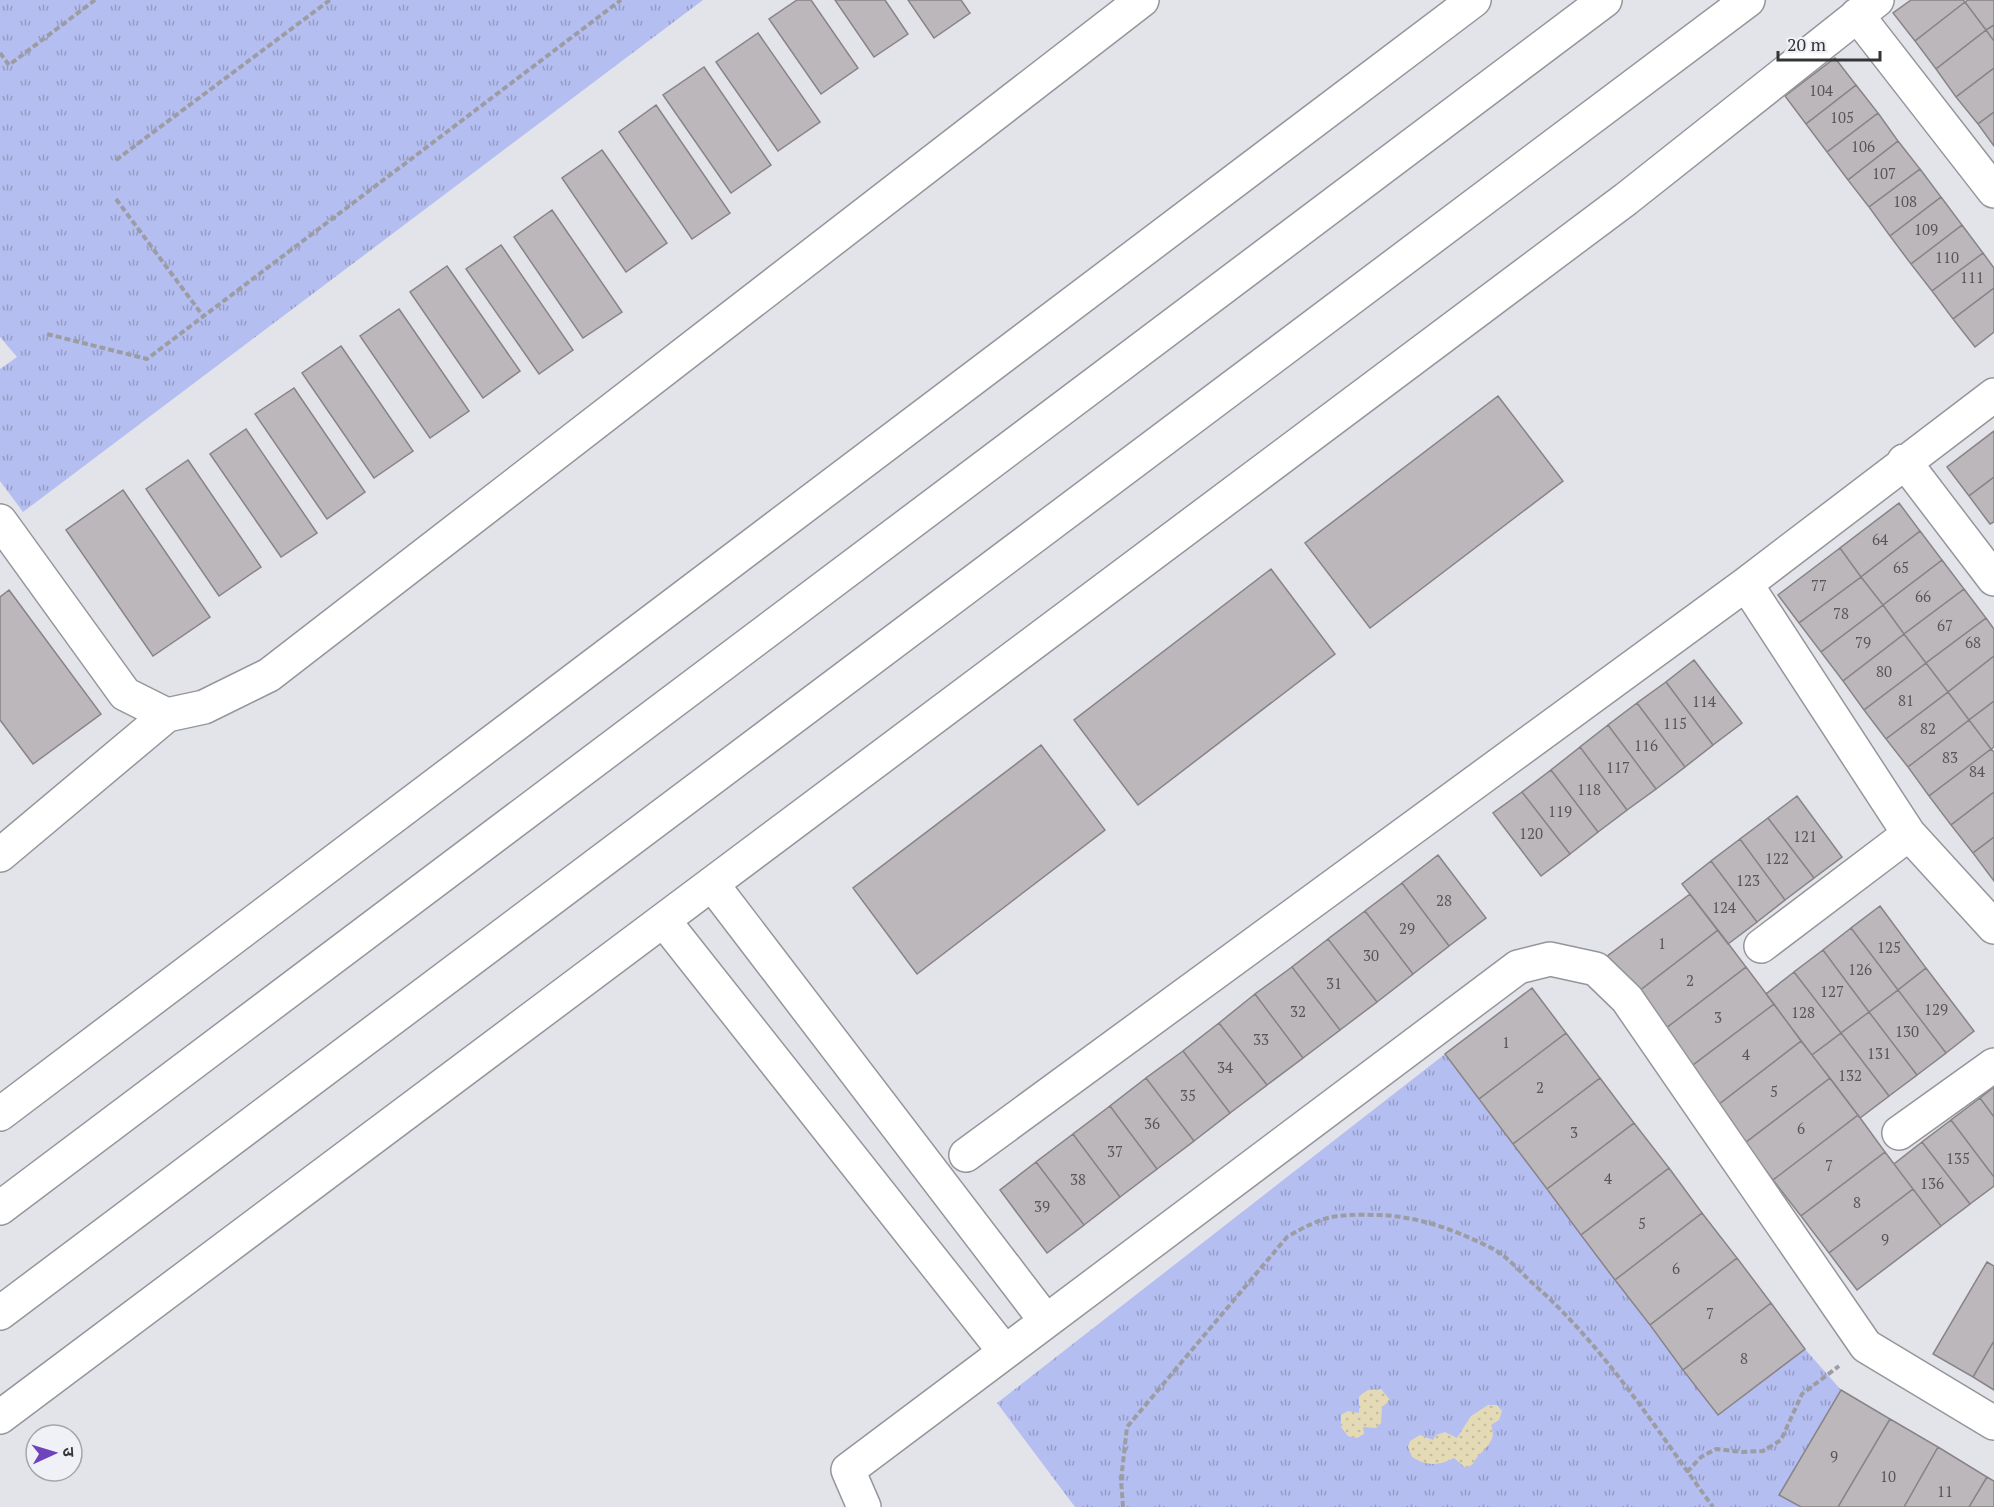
<svg xmlns="http://www.w3.org/2000/svg" width="1994" height="1507" font-family="'PT Serif','Noto Sans Devanagari',serif">
<defs>
<pattern id="grass-tufts" width="24" height="20" patternUnits="userSpaceOnUse" patternTransform="scale(1.5)"><rect width="24" height="20" fill="#b5bef1"/><path d="M3 7l-1-3M5 7V3M7 7l1-3M15 17l-1-3M17 17v-4M19 17l1-3" fill="none" stroke="#949bc4"/></pattern>
<pattern id="sand-dots" width="8" height="8" patternUnits="userSpaceOnUse" patternTransform="scale(1.5)"><rect width="8" height="8" fill="#e4dbb6"/><path d="M2 2h.1M6 6h.1" fill="none" stroke="#c4bd9d" stroke-width="1.8" stroke-linecap="round"/></pattern>
</defs>
<rect width="100%" height="100%" fill="#e3e4ea"/>
<path fill="url(#grass-tufts)" d="M0 0H703L23 512 0 481V369L17 357 0 337Z
M1445 1054 1717 1415 1805 1349 1841 1390 1780 1494 1800 1507H1075L997 1403Z"/>
<path fill="url(#sand-dots)" d="M1381 1389 1390 1400 1382 1407 1381 1423 1376 1428 1363 1427 1364 1434 1357 1438 1348 1436 1341 1427V1415L1348 1411 1359 1413V1396L1368 1390Z
M1488 1405H1497L1502 1411 1499 1420 1491 1425C1499 1444 1479 1450 1473 1464L1466 1468 1454 1458C1438 1466 1427 1466 1412 1457L1408 1447 1410 1441 1420 1435 1433 1440 1436 1435 1445 1432 1457 1438 1471 1416Z"/>
<path fill="#bcb7bb" stroke="#888386" stroke-width="1.5" d="M797 0H811L858 68 821 94 769 19Z
M835 0H885L908 34 874 57Z
M908 0H961L970 13 934 38Z
M1911 0H1963L1965 2 1915 41 1893 13Z
M1968 0H1994V25L1986 30 1965 2Z
M1965 2 1986 30 1936 69 1915 41Z
M1994 25V41L1986 30Z
M1986 30 1994 41V68L1956 97 1936 69Z
M758 33 820 122 778 151 716 62Z
M1835 58 1856 85 1806 124 1785 96Z
M704 67 771 165 731 193 663 95Z
M1994 68V112L1978 124 1956 97Z
M1856 85 1878 113 1827 152 1806 124Z
M656 105 730 213 692 239 619 132Z
M1994 112V146L1978 124Z
M1878 113 1898 141 1848 180 1827 152Z
M1898 141 1920 169 1869 207 1848 180Z
M602 150 667 243 626 272 562 178Z
M1920 169 1941 197 1890 236 1869 207Z
M1941 197 1962 225 1911 264 1890 236Z
M552 210 622 312 583 338 514 237Z
M1962 225 1983 253 1932 291 1911 264Z
M501 245 573 350 539 374 466 269Z
M1983 253 1994 268V288L1953 319 1932 291Z
M447 266 520 371 483 398 410 292Z
M1994 288V332L1975 347 1953 319Z
M399 309 469 411 430 438 360 336Z
M341 346 413 451 374 478 302 373Z
M294 388 365 492 327 519 255 414Z
M1498 396 1563 481 1370 628 1305 543Z
M246 429 317 533 281 557 210 454Z
M1994 431V477L1969 496 1947 467Z
M188 460 261 567 219 596 146 489Z
M1994 477V522L1990 524 1969 496Z
M123 490 210 617 153 656 66 530Z
M1899 503 1920 531 1861 577 1840 548Z
M1920 531 1942 560 1883 605 1861 577Z
M1840 548 1861 577 1799 623 1778 595Z
M1942 560 1964 589 1904 634 1883 605Z
M1271 569 1335 654 1138 805 1074 720Z
M1861 577 1883 605 1821 652 1799 623Z
M1964 589 1986 618 1926 663 1904 634Z
M9 590 101 714 33 764 0 720V597Z
M1883 605 1904 634 1843 681 1821 652Z
M1986 618 1994 629V656L1948 692 1926 663Z
M1904 634 1926 663 1864 710 1843 681Z
M1994 656V701L1969 720 1948 692Z
M1694 660 1742 723 1713 745 1666 682Z
M1926 663 1948 692 1886 739 1864 710Z
M1666 682 1713 745 1685 767 1637 703Z
M1948 692 1969 720 1908 767 1886 739Z
M1994 701V747L1991 749 1969 720Z
M1637 703 1685 767 1656 789 1608 725Z
M1969 720 1991 749 1929 796 1908 767Z
M1608 725 1656 789 1627 810 1580 747Z
M1041 745 1105 830 917 974 853 888Z
M1580 747 1627 810 1598 832 1551 770Z
M1991 749 1994 752V792L1951 825 1929 796Z
M1551 770 1598 832 1570 854 1522 792Z
M1522 792 1570 854 1541 876 1493 813Z
M1994 792V837L1973 853 1951 825Z
M1797 796 1842 857 1814 878 1768 818Z
M1768 818 1814 878 1785 900 1740 839Z
M1994 837V881L1973 853Z
M1740 839 1785 900 1757 922 1711 861Z
M1438 855 1486 918 1449 946 1402 883Z
M1711 861 1757 922 1728 944 1682 884Z
M1402 883 1449 946 1413 974 1365 911Z
M1690 894 1718 930 1634 995 1606 957Z
M1880 906 1926 968 1898 990 1851 928Z
M1365 911 1413 974 1377 1002 1328 939Z
M1851 928 1898 990 1869 1012 1823 950Z
M1718 930 1746 967 1661 1032 1634 995Z
M1328 939 1377 1002 1340 1030 1292 967Z
M1823 950 1869 1012 1841 1033 1794 972Z
M1292 967 1340 1030 1303 1058 1255 994Z
M1746 967 1774 1004 1689 1068 1661 1032Z
M1926 968 1974 1031 1946 1053 1898 990Z
M1794 972 1841 1033 1812 1055 1766 994Z
M1532 988 1566 1033 1479 1099 1445 1054Z
M1898 990 1946 1053 1917 1075 1869 1012Z
M1255 994 1303 1058 1267 1085 1219 1023Z
M1774 1004 1801 1041 1718 1105 1689 1068Z
M1869 1012 1917 1075 1889 1096 1841 1033Z
M1219 1023 1267 1085 1230 1113 1183 1051Z
M1566 1033 1600 1078 1513 1144 1479 1099Z
M1841 1033 1889 1096 1860 1118 1812 1055Z
M1801 1041 1830 1078 1745 1143 1718 1105Z
M1183 1051 1230 1113 1194 1141 1146 1078Z
M1146 1078 1194 1141 1157 1169 1110 1106Z
M1600 1078 1634 1123 1547 1189 1513 1144Z
M1830 1078 1858 1115 1773 1180 1745 1143Z
M1994 1087V1117L1980 1098Z
M1980 1098 1994 1117V1177L1951 1120Z
M1110 1106 1157 1169 1120 1197 1073 1134Z
M1858 1115 1885 1152 1801 1216 1773 1180Z
M1951 1120 1994 1177V1186L1970 1204 1922 1142Z
M1634 1123 1669 1168 1581 1235 1547 1189Z
M1073 1134 1120 1197 1084 1225 1036 1162Z
M1922 1142 1970 1204 1941 1226 1894 1164Z
M1885 1152 1913 1189 1829 1253 1801 1216Z
M1036 1162 1084 1225 1047 1253 1000 1190Z
M1669 1168 1702 1213 1615 1280 1581 1235Z
M1913 1189 1941 1226 1857 1290 1829 1253Z
M1702 1213 1737 1258 1650 1325 1615 1280Z
M1737 1258 1771 1303 1683 1370 1650 1325Z
M1987 1262 1994 1266V1341L1973 1377 1933 1354Z
M1771 1303 1805 1349 1718 1415 1683 1370Z
M1994 1341V1390L1973 1377Z
M1841 1390 1890 1419 1838 1507H1801L1779 1495Z
M1890 1419 1938 1447 1904 1507H1838Z
M1938 1447 1987 1477 1969 1507H1904Z
M1987 1477 1994 1481V1507H1969Z"/>
<g fill="none" stroke-linecap="round" stroke-linejoin="round">
<g stroke="#95969b" stroke-width="36">
<path id="minor" d="M1857 15 1994 191
M1904 461 1994 579
M0 521 125 694 167 715 204 707 269 675 1142 0
M1746 584 1909 834 1994 927
M0 855 167 715
M712 884 1046 1321
M664 921 1005 1352
M1761 946 1909 834
M0 1114 1474 0
M1899 1133 1994 1065
M966 1155 1746 584 1994 395
M0 1208 1605 0
M0 1313 1748 0
M0 1417 1626 199 1877 0
M864 1507 848 1470 1518 967 1550 959 1596 969 1627 999 1866 1346 1994 1423"/>
</g>
<path stroke="#9c9da2" stroke-width="4" stroke-dasharray="6 3" stroke-linecap="butt" d="M0 53 9 65 95 0
M116 160 330 0
M116 199 203 316
M47 334 147 359 621 0
M1687 1472 1701 1457 1716 1449 1742 1452 1763 1451 1781 1440 1802 1394 1839 1366
M1123 1507 1121 1480 1127 1427 1287 1237C1325 1215 1334 1214 1378 1215 1418 1216 1459 1231 1495 1250 1507 1257 1519 1270 1529 1280 1603 1344 1656 1429 1713 1507"/>
<use href="#minor" stroke="#fff" stroke-width="33"/>
</g>
<g text-anchor="middle" stroke-width="4.5" stroke-linejoin="round" paint-order="stroke">
<g font-size="15" fill="#565658">
<text x="1821" y="96">104</text>
<text x="1842" y="123">105</text>
<text x="1863" y="152">106</text>
<text x="1884" y="179">107</text>
<text x="1905" y="207">108</text>
<text x="1926" y="235">109</text>
<text x="1947" y="263">110</text>
<text x="1972" y="283">111</text>
<text x="1880" y="545">64</text>
<text x="1901" y="573">65</text>
<text x="1819" y="591">77</text>
<text x="1923" y="602">66</text>
<text x="1841" y="619">78</text>
<text x="1945" y="631">67</text>
<text x="1863" y="648">79</text>
<text x="1973" y="648">68</text>
<text x="1884" y="677">80</text>
<text x="1906" y="706">81</text>
<text x="1704" y="707">114</text>
<text x="1675" y="729">115</text>
<text x="1928" y="734">82</text>
<text x="1646" y="751">116</text>
<text x="1950" y="763">83</text>
<text x="1618" y="773">117</text>
<text x="1977" y="777">84</text>
<text x="1589" y="795">118</text>
<text x="1560" y="817">119</text>
<text x="1531" y="839">120</text>
<text x="1805" y="842">121</text>
<text x="1777" y="864">122</text>
<text x="1748" y="886">123</text>
<text x="1444" y="906">28</text>
<text x="1724" y="913">124</text>
<text x="1407" y="934">29</text>
<text x="1662" y="949">1</text>
<text x="1889" y="953">125</text>
<text x="1371" y="961">30</text>
<text x="1860" y="975">126</text>
<text x="1690" y="986">2</text>
<text x="1334" y="989">31</text>
<text x="1832" y="997">127</text>
<text x="1936" y="1015">129</text>
<text x="1298" y="1017">32</text>
<text x="1803" y="1018">128</text>
<text x="1718" y="1023">3</text>
<text x="1907" y="1037">130</text>
<text x="1261" y="1045">33</text>
<text x="1506" y="1048">1</text>
<text x="1879" y="1059">131</text>
<text x="1746" y="1060">4</text>
<text x="1225" y="1073">34</text>
<text x="1850" y="1081">132</text>
<text x="1540" y="1093">2</text>
<text x="1774" y="1097">5</text>
<text x="1188" y="1101">35</text>
<text x="1152" y="1129">36</text>
<text x="1801" y="1134">6</text>
<text x="1574" y="1138">3</text>
<text x="1115" y="1157">37</text>
<text x="1958" y="1164">135</text>
<text x="1829" y="1171">7</text>
<text x="1608" y="1184">4</text>
<text x="1078" y="1185">38</text>
<text x="1932" y="1189">136</text>
<text x="1857" y="1208">8</text>
<text x="1042" y="1212">39</text>
<text x="1642" y="1229">5</text>
<text x="1885" y="1245">9</text>
<text x="1676" y="1274">6</text>
<text x="1710" y="1319">7</text>
<text x="1744" y="1364">8</text>
<text x="1834" y="1462">9</text>
<text x="1888" y="1482">10</text>
<text x="1945" y="1497">11</text>
</g>
</g>
<g transform="translate(54 1453) rotate(86)"><circle r="28" fill="#f0f1f7" stroke="#a5a6aa" stroke-width="1.5"/>
<path d="M0-4.5L10 22L0 15L-10 22Z" fill="#6e43bb"/>
<text y="-9" font-size="16" font-weight="bold" text-anchor="middle" fill="#343537">उ</text>
</g>
<path d="M1778 51v9h102v-9" fill="none" stroke="#343537" stroke-width="3"/>
<text x="1787" y="51" font-size="18" fill="#343537" stroke="#f0f1f7" stroke-width="4.5" paint-order="stroke">20 m</text>
</svg>
